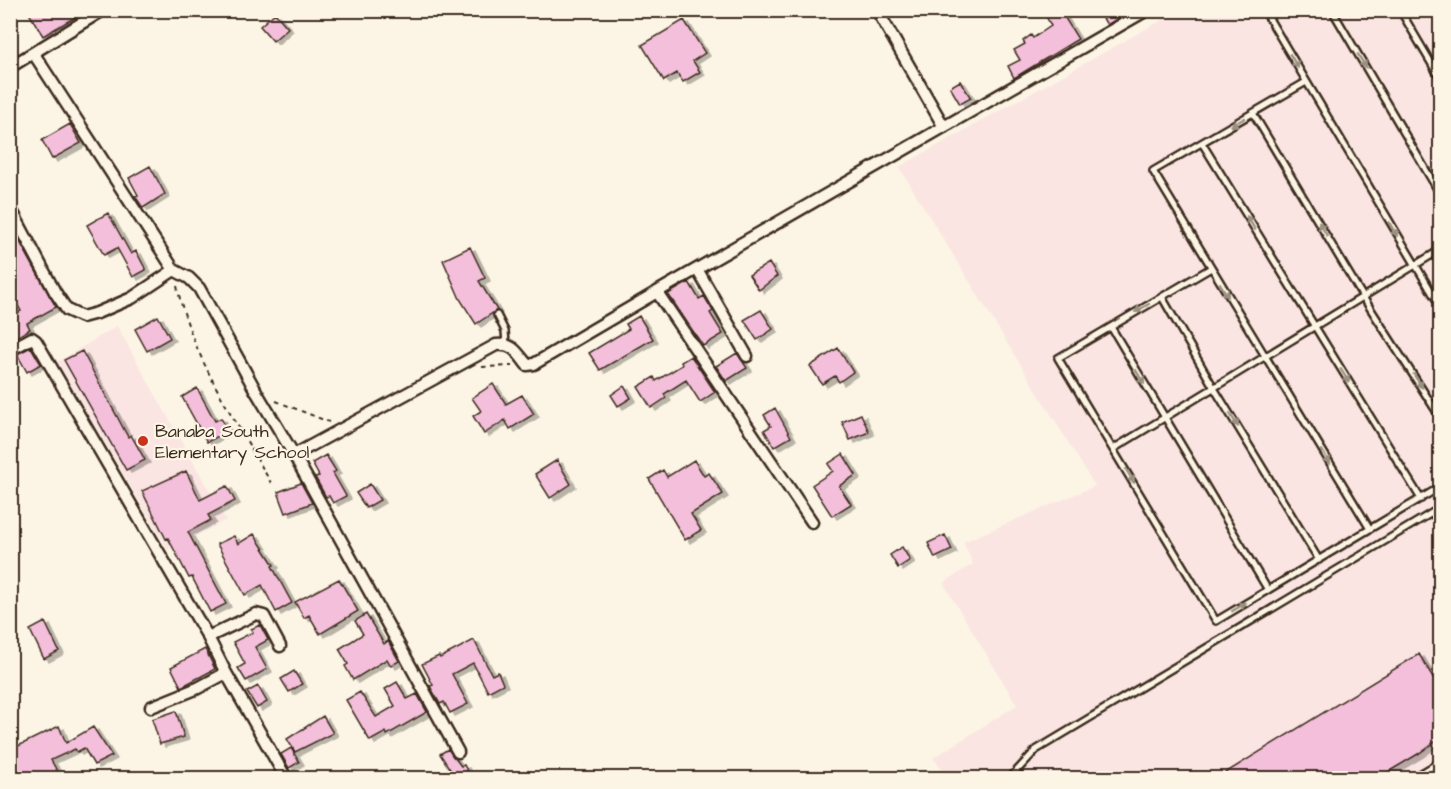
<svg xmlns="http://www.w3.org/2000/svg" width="1451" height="789" font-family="'Architects Daughter',sans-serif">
<defs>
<filter id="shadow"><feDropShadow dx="5" dy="3" stdDeviation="0" flood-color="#0004"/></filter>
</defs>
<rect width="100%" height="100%" fill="#fcf5e5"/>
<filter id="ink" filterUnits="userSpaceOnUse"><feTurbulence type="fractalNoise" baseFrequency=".0167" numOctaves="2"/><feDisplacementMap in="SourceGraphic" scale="12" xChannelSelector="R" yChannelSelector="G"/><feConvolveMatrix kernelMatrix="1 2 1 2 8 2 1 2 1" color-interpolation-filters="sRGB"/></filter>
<g filter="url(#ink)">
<path fill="#fae5e2" d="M1178 11H1440V778H949L933 758 1017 705 943 583 973 564 963 542 1095 486 899 167Z
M117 326 226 520 168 550 57 362Z"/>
<path fill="#f4bfda" stroke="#3b2a1e" stroke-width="1.5" filter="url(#shadow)" d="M27 10H87L43 36Z
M1043 10H1060L1078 39 1014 78 1008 66 1020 60 1014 50 1025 44 1023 41 1031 35 1033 38 1051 26Z
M1098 10H1131L1107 25Z
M275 13 288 28 273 41 260 26Z
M684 20 705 53 693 61 700 72 683 82 677 73 664 81 642 45Z
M960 81 971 98 960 104 950 87Z
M70 124 81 143 52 159 42 140Z
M150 166 165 194 143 208 135 196 138 195 129 178Z
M108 213 131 254 136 251 146 270 133 277 117 248 104 255 87 225Z
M10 224 56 307 27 323 30 329 10 341V317L21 311 10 292Z
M470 247 485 278 479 281 497 310 476 324 460 299 443 260Z
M769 263 777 276 759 290 749 275Z
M689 282 699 299 704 296 713 311 710 313 723 334 703 346 668 294Z
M761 310 773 329 757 340 744 320Z
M158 316 170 338 147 351 135 329Z
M639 316 653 339 600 370 589 353 629 329 626 324Z
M31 347 41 364 27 372 17 354Z
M838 348 853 372 839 382 835 376 822 384 810 366Z
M82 351 128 437 131 435 145 460 126 470 64 360Z
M737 353 747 368 726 381 716 366Z
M691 356 715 392 700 402 686 380 664 394 666 398 651 408 638 387 654 377 656 381 682 365 681 362Z
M493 384 506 404 522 395 534 414 510 429 505 420 484 434 473 416 481 411 472 398Z
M624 386 631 398 618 406 611 395Z
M197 388 215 421 221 418 228 431 207 442 182 397Z
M775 408 791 437 774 447 764 430 771 426 764 415Z
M861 414 869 432 850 440 842 422Z
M843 454 856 475 839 486 851 504 832 516 812 485 833 471 828 464Z
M326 455 336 471 333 473 346 496 333 503 329 496 326 497 315 477 319 476 312 463Z
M557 460 571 484 550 498 535 474Z
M694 460 704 476 709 473 723 494 691 514 701 530 685 540 649 479 663 470 667 477Z
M186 471 200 500 227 486 235 501 208 515 211 520 188 532 226 604 210 612 192 577 189 578 168 538 166 539 142 491Z
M301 483 312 503 286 513 278 492Z
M370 484 380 500 366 508 356 493Z
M254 534 274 565 272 566 292 603 276 612 262 585 245 595 217 544 234 536 238 544Z
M945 535 952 550 935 558 928 543Z
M902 547 910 560 898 568 890 555Z
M339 579 358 611 320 634 309 615 304 618 295 602Z
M366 614 384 644 388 641 399 661 391 666 387 659 353 680 345 666 348 664 339 649 363 634 355 621Z
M45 622 59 651 44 659 30 630Z
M260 625 268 640 255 647 267 669 246 681 238 668 245 664 233 642 253 632 251 629Z
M474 640 492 675 498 672 503 684 488 692 473 663 452 674 468 704 450 713 444 702 440 704 430 686 433 685 422 664 439 656 440 658Z
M205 649 215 669 181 687 171 667Z
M1419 654 1440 689V738L1418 754 1378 778H1217Z
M294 671 302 684 289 692 281 679Z
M397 682 407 699 417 694 427 712 387 735 386 732 370 741 346 700 360 692 376 717 395 706 385 689Z
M258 686 267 702 257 708 247 692Z
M176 711 184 737 160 744 152 719Z
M323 716 333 733 295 752 287 739Z
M59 726 66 743 93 727 112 756 94 765 84 748 77 752 75 749 51 760 61 778H10V750Z
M291 748 299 762 289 768 281 754Z
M448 749 461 766 464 765 471 778H438L451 771 440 754Z"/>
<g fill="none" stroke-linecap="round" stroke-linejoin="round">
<g stroke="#3b2a1e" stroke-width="10">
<path id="service" d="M1264 10 1440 306
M1332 10 1440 194
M1400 10 1440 78
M1306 82 1153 171 1370 529
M1253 113 1363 297 1440 417
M1202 143 1421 499
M1211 268 1058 358 1216 621 1440 487
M1162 297 1214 388 1319 560
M497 315 505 331 506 344
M1111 327 1268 590
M1113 449 1440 250
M1010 778 1036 750 1440 508
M1413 778 1440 762"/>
</g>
<g stroke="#3b2a1e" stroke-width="15">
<path id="minor" d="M877 10 944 127
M34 54 174 270 189 278 199 288 257 393 294 455 458 752
M10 67 103 10
M10 207 55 292 67 310 82 317 97 313 132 298 174 270
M697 269 747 356
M657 292 812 522
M10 350 32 338 36 341 208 637 226 673 286 778
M294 455 496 345C513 343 517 352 527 365L534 364 657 292 1147 10
M208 637 256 614 264 616 280 646
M151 707 198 688 226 673"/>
</g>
<path stroke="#3b2a1e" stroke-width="2" stroke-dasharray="4.5 4.5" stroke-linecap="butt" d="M177 286C192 358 236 420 271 483
M482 367 512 366
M276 401 329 422"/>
<use href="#service" stroke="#fcf5e5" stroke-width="5"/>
<use href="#minor" stroke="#fcf5e5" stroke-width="10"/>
</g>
<defs><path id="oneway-solid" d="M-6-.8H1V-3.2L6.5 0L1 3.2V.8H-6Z" transform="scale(1.5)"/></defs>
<g fill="#9c9082">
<use href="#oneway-solid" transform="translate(1294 61) rotate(59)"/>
<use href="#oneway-solid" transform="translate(1362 61) rotate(59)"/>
<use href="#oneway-solid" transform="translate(1238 122) rotate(150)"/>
<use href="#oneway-solid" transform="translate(1251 223) rotate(-121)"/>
<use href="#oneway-solid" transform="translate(1323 229) rotate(-121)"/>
<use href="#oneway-solid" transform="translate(1393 229) rotate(59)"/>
<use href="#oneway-solid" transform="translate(1224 290) rotate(59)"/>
<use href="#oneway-solid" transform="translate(1142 308) rotate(150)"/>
<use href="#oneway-solid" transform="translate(1345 376) rotate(58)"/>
<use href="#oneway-solid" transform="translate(1140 377) rotate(59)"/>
<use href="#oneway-solid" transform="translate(1418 381) rotate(57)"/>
<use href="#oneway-solid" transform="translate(1234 420) rotate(58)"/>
<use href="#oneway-solid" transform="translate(1326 457) rotate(59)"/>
<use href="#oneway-solid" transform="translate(1130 476) rotate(59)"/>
<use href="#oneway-solid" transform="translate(1239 607) rotate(-31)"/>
</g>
</g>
<circle fill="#c8321e" stroke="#fcf5e5" stroke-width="2" cx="143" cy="441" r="6"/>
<g text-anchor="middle" stroke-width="4.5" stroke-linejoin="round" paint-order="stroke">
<g font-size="18" fill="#3b2a1e" stroke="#fcf5e5" text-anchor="start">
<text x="155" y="437">Banaba South<tspan x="155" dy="21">Elementary School</tspan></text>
</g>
</g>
<rect width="1451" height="789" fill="none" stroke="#fcf5e5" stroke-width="36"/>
<rect x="18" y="18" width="1415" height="753" fill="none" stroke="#3b2a1e" stroke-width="2" filter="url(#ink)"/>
</svg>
